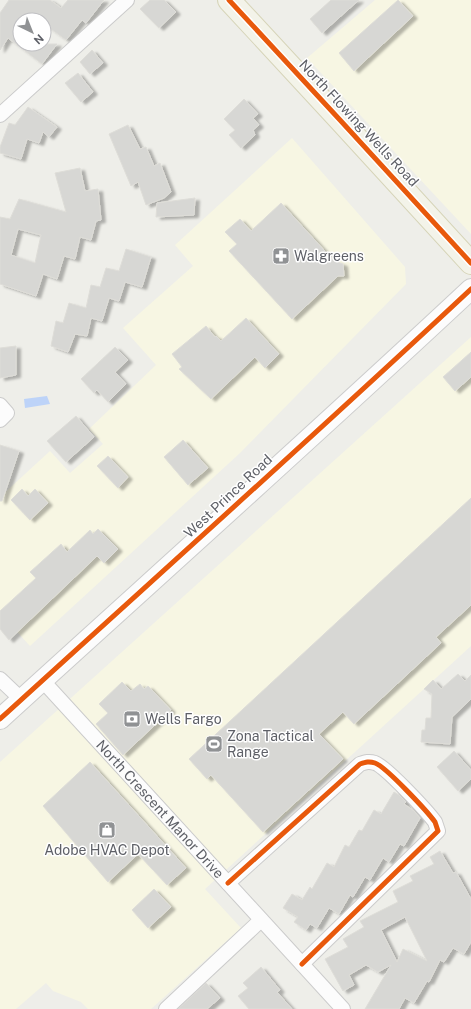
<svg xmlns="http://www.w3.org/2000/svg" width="471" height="1009" font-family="'Public Sans',sans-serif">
<defs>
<filter id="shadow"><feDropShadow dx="4.5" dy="2.5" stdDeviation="1" flood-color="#0004"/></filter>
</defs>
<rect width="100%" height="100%" fill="#eeeee9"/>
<path fill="#f7f6e3" d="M375 0H471V234L307 58Z
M292 138 405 267 406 284 240 453 30 646 0 613V497L50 451 70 473 103 444 89 429 156 365 123 328 193 266 175 245Z
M471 337V646L205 889 241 928 151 1009H88L81 1002 53 991 46 983 16 1009H0V762Z"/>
<path fill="#bdd3f8" d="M47 396 50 404 25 408 24 399Z"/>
<path fill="#d7d7d4" stroke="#deddd8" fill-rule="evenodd" filter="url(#shadow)" d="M9 0H50L61 8 68 0H104L86 23 82 20 66 40 44 24V20H20V44H57L42 64 8 38 0 50V13Z
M150 0H164L176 12 159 28 140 9Z
M331 0H359L322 33 310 19Z
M398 0 413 16 354 71 339 53Z
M92 50 103 63 90 74 80 62Z
M78 73 93 92 81 102 65 83Z
M244 99 258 114 253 118 259 125 253 130 255 135 241 148 229 135 235 130 224 119Z
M28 107 57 127 49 137 43 132 39 143 27 139 21 159 0 153V147L9 123 15 125Z
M128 125 140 149 146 147 154 166 160 163 171 192 164 198 146 205 138 182 131 186 109 134Z
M80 168 85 191 98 189 101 220 96 221 91 240 80 237 75 259 64 256 57 279 43 274 36 296 0 284V217L10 219 19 199 66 212 55 173ZM18 229 41 235 35 263 11 255Z
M195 198 194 215 156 217 157 203Z
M281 203 334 261 343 264 344 276H338L292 319 229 251 237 244 225 232 240 219 251 231Z
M126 249 151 257 142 287 125 282 119 301 109 298 102 321 91 318 87 336 75 334 68 352 51 346 56 321 63 323 69 303 86 308 91 285 100 287 106 268 119 271Z
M246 318 279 354 265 368 255 357 211 399 179 369 182 367 172 354 206 326 215 337 216 336 221 341Z
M16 346V375L0 378V348Z
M115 347 128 360 115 372 126 384 108 402 97 390 94 393 81 379Z
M471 352V377L455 391 443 377Z
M76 416 94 437 66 462 47 441Z
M183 440 208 468 188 485 164 457Z
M0 445 19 451 2 501H0Z
M108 456 128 477 118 488 97 466Z
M22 489 28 496 35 489 48 503 30 520 11 500Z
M471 498V605L436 637 441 643 354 724 343 712 319 734 343 759 263 832 211 775 207 779 189 759Z
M98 529 118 549 104 563 97 556 9 640 0 629V611L36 578 30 572 61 544 67 552 90 530 93 534Z
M458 674 465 681 471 675V699L452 717 450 744 421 742 422 730H425L426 718H431L432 694 424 689 433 680 441 689Z
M122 682 131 691 140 684 144 689 148 686 171 710 123 755 96 724 108 713 99 704Z
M454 751 471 770V779L458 791 437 767Z
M90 762 186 868 167 885 138 854 108 882 43 806Z
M394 792 399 795 406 802 404 804 414 811 420 818 404 846 400 844 389 862 383 858 370 880 365 877 353 897 350 895 339 914 329 908 317 928 310 924 306 930 294 922 298 917 283 908 292 894 302 900 310 887 312 889 327 863 334 867 345 845 349 847 359 830 362 831 374 810 381 814Z
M440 851 453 873 456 872 471 899V942L464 954 453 948 444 962 440 960 429 982 427 981 414 1003 405 998 399 1009H365L391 965 378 972 366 965 349 975 354 985 343 991 325 959 348 947 343 939 364 927 360 921 398 902 393 891 413 881 410 876 434 864 430 857ZM405 917 427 961 403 949 397 962 381 930Z
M154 889 171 907 148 928 132 910Z
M261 967 280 990 277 992 292 1009H249L238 996 248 988 243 983Z
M206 983 220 998 207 1009H178Z"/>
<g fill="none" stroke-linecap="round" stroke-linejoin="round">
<g stroke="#cbcbcb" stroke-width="16">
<g id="minor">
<path d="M0 115 127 0"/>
<path d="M0 405 7 413 0 420"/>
<path d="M0 679 21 699"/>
<path id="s1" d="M42 680 343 1009"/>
<path d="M228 883 360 764C366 762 369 761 375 763 386 767 427 811 435 822 436 825 437 828 438 831L302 964"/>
<path d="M166 1009 261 920"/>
</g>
</g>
<g stroke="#ccc" stroke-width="22">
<path id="secondary" d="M0 719C157 576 316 434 471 289"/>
</g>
<g stroke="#d6d4b8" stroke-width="24">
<path id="primary" d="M229 0 340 120 471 263"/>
</g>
<use href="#minor" stroke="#fcfcfc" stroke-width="14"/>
<use href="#secondary" stroke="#fcfcfc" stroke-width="20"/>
<use href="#primary" stroke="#f3f3e9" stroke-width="22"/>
<g stroke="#fff" stroke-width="8">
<path id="cycleway" d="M229 0 340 120 471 263
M0 719C157 576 316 434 471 289
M228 883 360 764C366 762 369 761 375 763 386 767 427 811 435 822 436 825 437 828 438 831L302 964"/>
</g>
<use href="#cycleway" stroke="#e8590c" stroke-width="5"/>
</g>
<defs>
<g id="pharmacy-square" transform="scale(0.9)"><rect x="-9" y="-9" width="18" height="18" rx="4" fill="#909294" stroke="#fff"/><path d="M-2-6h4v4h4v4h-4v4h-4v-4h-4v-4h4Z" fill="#fff"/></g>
<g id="bank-square" transform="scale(0.9)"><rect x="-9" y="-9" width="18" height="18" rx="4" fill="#909294" stroke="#fff"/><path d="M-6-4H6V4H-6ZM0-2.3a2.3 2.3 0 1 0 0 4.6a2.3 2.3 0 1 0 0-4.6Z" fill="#fff"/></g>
<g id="stadium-square" transform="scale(0.9)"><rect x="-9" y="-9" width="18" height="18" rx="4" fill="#909294" stroke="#fff"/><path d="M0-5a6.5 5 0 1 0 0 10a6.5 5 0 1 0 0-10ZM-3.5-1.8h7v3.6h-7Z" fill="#fff"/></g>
<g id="shop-square" transform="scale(0.9)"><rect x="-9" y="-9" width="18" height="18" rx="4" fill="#909294" stroke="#fff"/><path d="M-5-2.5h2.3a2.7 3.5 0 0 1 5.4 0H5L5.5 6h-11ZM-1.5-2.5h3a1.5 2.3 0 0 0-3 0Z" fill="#fff"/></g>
</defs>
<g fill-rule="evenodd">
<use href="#pharmacy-square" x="281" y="256"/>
<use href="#bank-square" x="132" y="719"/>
<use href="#stadium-square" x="214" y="744"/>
<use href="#shop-square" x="107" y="830"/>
</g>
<g text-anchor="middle" stroke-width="3" stroke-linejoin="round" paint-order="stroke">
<g font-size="14" fill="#5e6067" stroke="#fff">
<text transform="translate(359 123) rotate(47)" y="5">North Flowing Wells Road</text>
<text transform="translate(228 496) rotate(-43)" y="5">West Prince Road</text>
<text dy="5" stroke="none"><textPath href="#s1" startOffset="175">North Crescent Manor Drive</textPath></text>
</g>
<g font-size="14" fill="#5e6067" stroke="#fff" text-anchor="start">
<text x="294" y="261">Walgreens</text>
<text x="145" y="724">Wells Fargo</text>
<text x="227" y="741">Zona Tactical<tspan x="227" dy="16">Range</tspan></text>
<text x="107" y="855" text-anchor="middle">Adobe HVAC Depot</text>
</g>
</g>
<g transform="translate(32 32) rotate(137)"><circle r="19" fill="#ffffff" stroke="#bfbfc2"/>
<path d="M0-3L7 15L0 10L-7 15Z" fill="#909294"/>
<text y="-6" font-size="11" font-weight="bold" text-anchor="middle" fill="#5e6067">N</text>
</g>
</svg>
